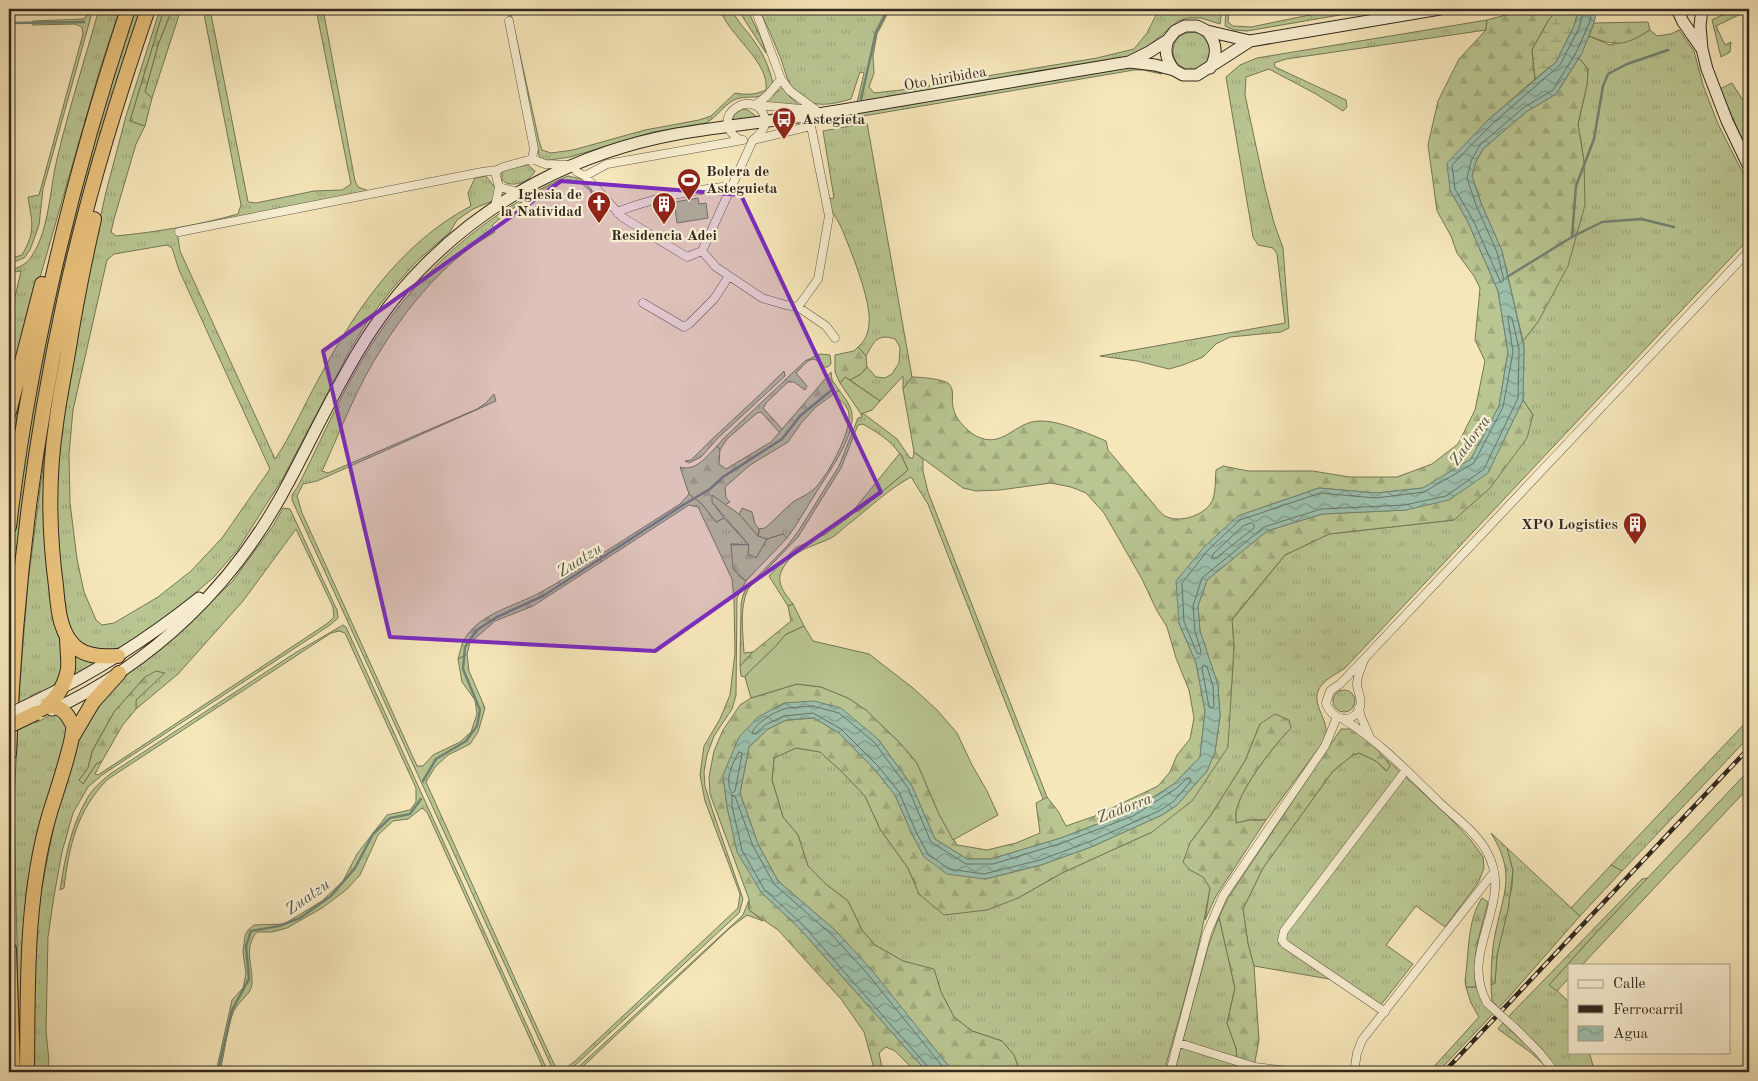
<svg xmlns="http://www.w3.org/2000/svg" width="1758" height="1081" font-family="'Old Standard TT',serif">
<defs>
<pattern id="grass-tufts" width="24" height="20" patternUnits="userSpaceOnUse" patternTransform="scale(1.25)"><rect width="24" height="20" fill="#b9c692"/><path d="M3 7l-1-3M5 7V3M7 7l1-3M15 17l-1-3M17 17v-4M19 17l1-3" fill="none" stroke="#a0aa7d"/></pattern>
<pattern id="forest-firs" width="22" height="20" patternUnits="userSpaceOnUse" patternTransform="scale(1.25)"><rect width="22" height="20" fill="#b9c692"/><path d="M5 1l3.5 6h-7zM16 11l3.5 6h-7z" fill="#a0aa7d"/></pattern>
<pattern id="wetland-marsh" width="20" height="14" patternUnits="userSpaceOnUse" patternTransform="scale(1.25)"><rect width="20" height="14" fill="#b9c692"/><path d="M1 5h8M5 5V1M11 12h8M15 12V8" fill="none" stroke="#a0aa7d"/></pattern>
<pattern id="water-waves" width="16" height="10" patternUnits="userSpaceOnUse" patternTransform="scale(1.25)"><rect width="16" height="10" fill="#9dc0ad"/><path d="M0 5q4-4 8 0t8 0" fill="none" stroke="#819c8c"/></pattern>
</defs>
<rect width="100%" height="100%" fill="#f6e7ba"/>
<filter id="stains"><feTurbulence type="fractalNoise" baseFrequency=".004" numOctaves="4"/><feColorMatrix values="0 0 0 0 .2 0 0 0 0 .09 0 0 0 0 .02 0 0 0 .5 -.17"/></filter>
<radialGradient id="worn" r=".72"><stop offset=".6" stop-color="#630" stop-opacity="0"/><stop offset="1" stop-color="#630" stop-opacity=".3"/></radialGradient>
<path fill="url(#grass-tufts)" stroke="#757758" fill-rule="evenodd" d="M90 9H93L43 189 39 225 30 250 24 258 9 264V259L22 255C36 231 32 223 28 197L39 195 83 34 82 27 75 24 32 25 33 21 83 19 88 15Z
M99 9H120L100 69 9 385V323L21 271 9 273V270C19 268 28 264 33 254 49 229 50 188 57 159 69 108 85 59 99 9Z
M135 9H141L91 172 9 638V576L12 543 22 474 47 326 68 235 110 83Z
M160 9H164L130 121 145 126 136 144 114 219 111 232 116 236C157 232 199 225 238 214L241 205 203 9H210L248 202 256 203 314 191 342 190 351 184 316 9H323L355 181 358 187 369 191 177 231 180 251 275 459C291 436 303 407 317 382 353 313 400 243 471 206L468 193 475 178 486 176 496 189 495 195 492 201 473 209 457 220 450 232 417 261 392 289 369 319 350 350 283 478 238 549 214 577 164 620 122 647 110 650 88 649 79 643 72 635 68 623 60 577 57 517 58 466 63 413 79 315 106 192 126 116ZM167 245 172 248 179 270 270 469 222 538 191 571 158 597 114 623 102 625 96 620 84 592 77 559 70 503 69 454 73 410 107 260 114 254Z
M172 9H181L152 98 145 92 158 45Z
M507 9H510L539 141 542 150 551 153 573 150 645 130 699 120 711 116 735 93C746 95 755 95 766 90 770 62 728 35 720 9H732C736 21 747 30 754 41 763 53 770 69 773 84 762 104 750 93 734 100 724 105 717 117 706 123L653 132 570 157 543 161 540 159Z
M747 9 761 38 766 53 742 16 744 10Z
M759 9H890L877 34 873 56 874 73 869 87 874 93 901 90 1097 58 1134 49 1147 33 1156 15 1166 9H1222L1220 24 1201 18H1188L1178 21 1145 49 1129 57 857 103 864 73 860 72 851 99C828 106 804 110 790 84 786 77 784 67 781 59 774 42 767 25 759 9Z
M1226 9H1229L1228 22 1233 26 1251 27 1339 9H1348L1351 13 1247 31 1234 30 1225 26Z
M1734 9 1749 10 1716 26 1725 45 1731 42 1730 52 1721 57 1712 20Z
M1487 20 1486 30 1286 59 1274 63 1275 67 1346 100 1347 107 1343 111 1316 94 1269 69 1246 77 1245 95 1265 188 1274 223 1283 248 1289 328 1281 332 1230 337 1216 344 1203 357 1183 365 1169 369 1137 361 1100 356 1285 323 1277 254 1273 248 1258 245 1253 237 1226 77 1240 65 1257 58Z
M1650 30 1657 36 1671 34 1679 30 1694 51 1703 85 1718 124 1747 181 1744 184C1751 204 1752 225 1743 245L1345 668C1340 672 1333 675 1328 679 1302 699 1330 715 1326 738L1266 820H1249L1236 823C1236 818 1235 812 1237 808 1243 785 1275 744 1291 728L1260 724 1245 761 1211 815 1190 843V870L1203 876 1210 888C1200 950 1181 1011 1164 1072H1020L1014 1055 1002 1041 972 1031 954 1017 941 992 934 970 903 961 875 945 862 930 848 901 827 885 808 866 798 835 783 817 772 780 774 758 796 748 820 752 841 771 865 796 880 829 908 868 919 894 1018 898 1062 873 1152 832 1231 693 1234 647 1232 620 1285 555 1329 534 1454 520 1533 415 1523 400 1524 348 1523 341 1538 322 1584 162 1578 124 1587 85 1588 69 1579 58 1589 36 1610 45 1640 36Z
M1173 51a19 19 0 1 1 38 0a19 19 0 1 1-38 0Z
M1127 66 1145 67 1162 74 1143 70H1134L816 124 822 118Z
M1732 83 1749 110V155L1720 89Z
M783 87 789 96 800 106 763 103Z
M742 109 748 110 757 117 732 120 735 114Z
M867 123 912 377 903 389V376L880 401 850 380 861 374 867 367 876 377 885 378 892 374 899 363 900 347 895 339C877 333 874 342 866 356L858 347C865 341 868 334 869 324 872 302 850 248 841 227 836 216 830 212 829 199L834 198 823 131Z
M528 165 535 171C530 182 511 189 502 180V172L505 169Z
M568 176 586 180 592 192V197L591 192C584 185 579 180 568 180 551 180 504 213 492 226L495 232C485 238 475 244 466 251 433 276 404 313 382 348 357 386 341 430 322 471L328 473 477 409 486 403 494 394 496 401 317 481 303 484 297 496 302 513 417 766H423L433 755 460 742 471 732 477 714 475 700 462 682 458 659 467 654 469 671 485 708 478 732 470 744 448 755 435 767 426 782 539 1032 555 1066 562 1071 574 1062 738 908 740 894 705 801 700 775 704 746 720 719 730 695 735 653 734 599 732 579 698 507 689 505 601 562 600 555 680 504 689 494 702 504 716 522 724 518 749 545 731 544 739 576 746 581 737 598 736 695 732 709 714 736 707 755 704 772 705 786 712 809 743 899 739 913 570 1070 566 1072H554L292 500V495L298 486C322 439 343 388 372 344 408 288 455 242 511 206 530 195 548 184 568 176Z
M820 354 830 355 831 364 828 367H824C812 352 807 362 796 373L807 386 805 390 794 382H788L766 403 763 408 783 430 780 433 761 412 757 413 727 439 720 450 717 446 723 439 805 361Z
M784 371 785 376 718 438 701 457 689 463 685 461 691 460C721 429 754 402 784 371Z
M839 390C844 397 851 405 852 414 855 438 826 476 814 496 805 510 797 525 787 538L783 534 767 539 758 536 759 529 765 528C775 520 783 510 793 502 799 498 807 495 813 490 826 479 851 433 849 415 849 407 840 400 834 395Z
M15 408 18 409 9 466V432Z
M861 414H864L897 439 910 458H913L914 452 923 459V471L928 492 1047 797 1043 799 928 504 911 477C889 489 870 507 850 523 843 528 836 536 829 539 811 547 791 551 782 570 775 583 786 595 793 604L788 606 769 576 795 548 826 534 849 517 852 512 859 511 908 470C898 445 885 437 863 424L858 425 841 468 798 537 748 589C739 609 743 631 744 653L753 652 740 666 741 604 743 595 747 587 788 545 799 530 839 466 858 418 862 417Z
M45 451H48L63 663 60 683 42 693 41 691 30 696 35 723 55 713C64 717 66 725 68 735L47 800 23 1039H19L14 803 20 682 28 582Z
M283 508 290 509 337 610 338 618 330 625 102 775 88 787 73 813 62 852 54 896 48 937 46 1031 49 1061 47 1072H33L34 972 39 902 62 784 83 731 102 700 124 676 157 652 232 582 273 526ZM296 529 333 607 334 617 328 623 98 775 95 774 102 761 96 764 83 784 79 780 88 768 92 751 114 712 145 677 164 673 136 700V709L178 674 243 601Z
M343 625 346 627 548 1072H545L427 812 422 808 408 819 393 821 378 835 360 875 346 890 322 908 287 928 272 932H257C243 948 253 965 252 984 251 994 240 1000 235 1009 229 1017 223 1060 220 1072H216L232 1000 243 988 246 974 243 952 245 936 248 930 254 925 284 924 322 901 343 881 357 854 387 815 410 810 416 802V788L345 633 339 631 331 633 108 779C77 810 69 846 64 888L60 890C65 858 71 825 88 797 93 788 102 781 110 774L295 653Z
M72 651 97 662 72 677Z
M1333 701a11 11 0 1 1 22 0a11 11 0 1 1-22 0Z
M1749 719V737L1622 871 1611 865Z
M1359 753 1376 761 1386 771 1390 766 1385 758 1447 815 1470 839 1483 857 1484 868 1478 883 1445 927 1416 906 1386 945 1413 964 1380 1006 1335 980 1254 966 1248 944 1243 909 1263 868 1333 771 1353 755Z
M1507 848 1580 916 1508 998 1438 1072H1429L1479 1017 1471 1003 1466 987H1476L1481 998 1491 1012 1497 1006 1492 1001 1491 985 1495 983 1497 955 1512 886 1513 871Z
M1648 878 1595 934 1550 984 1569 1002V1052H1589L1595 1072H1559L1541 1048 1508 1017 1642 879Z
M749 900V910L763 921 747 915 730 928 577 1072H573L743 915Z
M1219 917 1235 988 1227 1023 1236 1048 1239 1072H1174L1208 947Z
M1503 1023 1544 1062 1548 1068 1530 1052 1498 1029Z"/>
<path fill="url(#forest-firs)" stroke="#757758" d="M164 9H172L158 45 145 92 152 98 145 126 130 121Z
M1557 9 1548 21 1532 50 1535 79 1488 120 1450 190 1468 222 1498 291 1508 352 1499 406 1471 459 1423 488 1376 493 1319 488 1238 516 1179 623 1196 663 1205 711 1200 757 1174 784 1131 811 1061 838 991 859H967L935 839 912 786 878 739 784 703 723 775 727 807 738 852 761 892 799 928 927 1072H916L895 1051 886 1047 879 1053 883 1072H875L864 1032 841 999 778 930 749 910V899L710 794 709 777 714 751 723 730 740 705 751 698 797 684 821 687 848 698 866 710 900 743 917 763 939 814 957 845 987 850 1016 843 1040 833 1036 803 1047 797 1058 811 1066 826 1095 816 1158 786 1170 772 1177 755 1190 739 1194 718 1189 690 1176 658 1167 627 1156 609 1142 579 1104 513 1086 493 1071 487 1051 483 1000 490 976 491 963 488 914 452 903 389 912 377C920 377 944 379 949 384 955 390 951 400 953 407 955 419 966 430 976 436 1004 450 1014 421 1040 421 1058 420 1089 434 1106 441L1108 450 1156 507C1158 510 1162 514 1165 516 1180 524 1207 515 1213 499 1216 490 1215 479 1216 470L1223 466 1248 471H1313L1349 477H1397L1432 464 1458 444 1475 410 1485 361 1475 340 1480 288 1474 276 1457 253 1451 236 1437 211 1428 145 1438 101 1459 59 1486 30 1487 20 1520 11Z
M1648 22 1650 30C1624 46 1617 47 1589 36L1594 23Z
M1579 58 1588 69 1587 85 1578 124 1584 162 1585 205 1568 266 1538 322 1523 341 1502 251 1481 203 1472 176 1476 162 1483 149 1526 112 1556 94Z
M858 347 866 356 867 367 861 374 850 380 845 377 840 383 835 372V355L854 351Z
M831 372 832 380 839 390 816 407 802 422 788 442 750 465 725 487 726 498 730 502 725 505 718 499 712 502 724 518 716 522 702 504 689 494 680 467C696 472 707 456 717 446L720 450 719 464 726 469 771 442Z
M1523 400 1533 415 1527 438 1490 488 1454 520 1329 534 1285 555 1232 619 1234 647 1228 747 1192 801 1152 832 1062 873 1018 898 987 910 944 915 919 894 908 868 880 829 865 796 841 771 820 752 796 748 774 758 772 780 783 817 798 835 808 866 827 885 848 901 862 930 875 945 903 961 934 969 941 992 954 1017 972 1031 1002 1041 1014 1055 1020 1072H956L946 1063 836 931 778 881 758 844 740 793 749 747 768 729 786 720 814 718 839 733 875 770 895 795 912 834 924 857 985 879 1041 865 1091 847 1162 815 1177 805 1207 771 1215 752 1220 716 1218 685 1200 631 1198 606 1207 580 1267 531 1322 514 1406 510 1488 472Z
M742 508 752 512 755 524 759 529 758 536 739 515Z
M783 534 787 538 746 581 733 569 731 544 749 545 756 558 767 539Z
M600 555 601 562 533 606 495 621 470 643 467 654 458 659C460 653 461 645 464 640 479 613 516 606 541 592 562 581 581 567 600 555Z
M793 604 804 626 785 635 776 646 749 672 745 677 741 676 740 666 753 652 791 621 788 606Z
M156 671 165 673 136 700V709L122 726 102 761 96 764 83 784 79 780 88 768 92 752 114 712 145 677Z
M1275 714 1289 720 1291 728C1275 744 1243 785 1237 808 1235 812 1236 818 1236 823L1249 820H1266L1216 896 1205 920 1210 888 1203 877 1190 870 1183 862 1190 843 1211 815 1245 761 1260 724Z
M1341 729H1357L1385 758 1390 766 1387 771 1376 761 1359 753 1353 755 1333 771 1263 868 1243 909 1248 944 1254 966 1259 1040 1253 1072H1239L1236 1048 1227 1023 1235 988 1219 917 1228 898Z
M1491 833 1507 848 1513 871 1508 910 1497 955 1495 983 1491 985C1491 967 1492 947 1496 930 1505 889 1515 872 1491 833Z
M1482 898 1488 902C1481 930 1471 958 1476 987H1466L1465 981C1469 954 1467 920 1482 898Z"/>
<path fill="url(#wetland-marsh)" stroke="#757758" d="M1557 9H1579L1574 26 1556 62 1535 79 1532 50 1548 21Z"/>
<path fill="#b9c692" stroke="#757758" d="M698 198 699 204 706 203 708 218 677 223 675 208 664 210 663 204Z
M845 377 880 401 872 410 861 414 840 383Z
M900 453 908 470 859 511 852 512Z
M712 495 739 514 758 536 767 539 756 558 748 554 749 545 712 502Z
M804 626 813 641 869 654 913 688 937 710 957 733 972 765 987 791 998 815 953 840 939 814 917 763 900 743 866 710 848 698 821 687 797 684 751 698 745 677 749 672 776 646 785 635Z
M1749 770V787L1582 965H1569V978L1557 991 1549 985 1595 934Z
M1611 865 1622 871 1580 916 1571 908Z"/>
<path fill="url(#water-waves)" stroke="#728374" d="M1579 9H1597L1594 23 1582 53 1556 94 1526 112 1483 149 1476 162 1472 176 1481 203 1502 251 1524 348 1523 400 1488 473 1449 500 1406 510 1322 514 1267 531 1207 580 1198 606 1200 631 1218 685 1220 716 1215 752 1207 771 1177 805 1162 815 1091 847 1041 865 985 879 947 874 924 857 912 834 895 795 875 770 839 733 814 718 786 720 768 729 749 747 740 793 758 844 778 881 836 931 870 968 946 1063 956 1072H927L799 928 761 892 737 852 727 807 723 775 739 737 758 717 784 703 814 701 841 708 878 739 912 786 935 839 967 859H991L1061 838 1132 811 1174 784 1200 757 1205 711 1196 663 1179 623 1176 581 1205 546 1238 516 1319 488 1376 493 1423 488 1471 459 1499 406 1508 352 1498 291 1468 222 1450 190 1447 163 1488 120 1556 62 1574 26Z"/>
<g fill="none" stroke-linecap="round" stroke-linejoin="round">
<path stroke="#677466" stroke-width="1" d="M1584 9 1579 28 1560 65 1492 124 1452 165 1455 189 1473 220 1501 283 1504 280 1497 252 1476 205 1467 178 1471 161 1480 145 1523 108 1553 90 1577 51 1590 21 1592 9
M1509 316 1512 318 1519 349 1518 398 1484 469 1446 496 1405 505 1321 509 1264 527 1202 578 1193 606 1195 631 1201 651 1200 654 1197 653 1184 622 1182 583 1208 550 1240 520 1320 493 1376 498 1424 492 1474 463 1503 407 1513 352 1508 319Z
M1252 523 1254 525V528L1216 558H1212L1213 554 1243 526Z
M1204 665 1207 667 1213 686 1214 706 1212 708 1209 707 1202 668Z
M813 706 839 713 874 742 908 788 931 842 966 864H993L1062 843 1133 816 1177 788 1187 778H1190L1191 781 1174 801 1159 811 1089 842 1040 860 984 874 949 869 928 854 916 832 899 792 878 766 841 729 813 713 784 716 765 725 755 734 752 733C755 723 777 710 788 708 796 707 805 707 813 706Z
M739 752 742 753V755L735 791 732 793C724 781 732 764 739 752Z
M930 1072 928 1067 803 925 764 889 742 850 732 806V795L735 796 753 846 774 884 832 935 866 972 942 1066 949 1072"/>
<path stroke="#728374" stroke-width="2.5" d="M9 23 84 22
M861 99 876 32 888 9
M1572 237 1576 186 1594 139 1603 86 1608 74 1627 64 1668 50
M1507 277 1572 237 1602 222 1641 219 1674 227
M423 781 436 759 466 741 477 726 480 710 463 669 465 647 477 630 497 617 543 596 683 505 710 489 723 477 782 439 800 416 833 389
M218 1072 232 1010 249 979 246 946 251 931 279 926 300 918 331 896 355 868 373 834 390 818 410 814 421 799"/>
<g stroke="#625846" stroke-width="9">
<path id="street" d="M755 9 781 79 790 91 816 110
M509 21 534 149 532 159
M755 105 813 110
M755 105 767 96 781 79
M757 139 811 126
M585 176 607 164 743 140
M499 187 518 192
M495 207 499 187 496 176 497 170 503 167 532 159 545 164 572 165 577 172 585 176 622 217 687 257 702 251 753 140C760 134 767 128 765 118 756 85 704 117 740 140
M617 212C653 198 692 190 732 186
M179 232 482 172 497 170
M702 251 716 267 762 298 786 305 798 307 826 326 835 338
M643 303 684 327 689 324 714 299 729 276
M798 307 818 279 829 216 811 126 812 122
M1365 658C1362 665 1357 676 1357 684 1357 692 1363 699 1360 707 1353 726 1331 720 1326 703L1330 691 1340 684 1365 658 1748 252 1749 251
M1359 708 1361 717 1369 735
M1343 719C1379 741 1409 773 1440 803 1456 818 1477 833 1487 852 1493 863 1496 876 1495 889 1492 929 1465 962 1487 1003
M1385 1012 1285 944 1282 940 1284 931 1406 770
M1515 1028 1539 1052 1555 1072
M1179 1043 1255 1067 1295 1072
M1170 1072 1207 933 1223 896 1325 746 1337 717
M1354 1072 1357 1053 1362 1040 1494 872"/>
</g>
<g stroke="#31281f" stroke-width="13">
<path id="secondary" d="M1677 9 1683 22 1702 49
M1702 9 1700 26 1702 49 1707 69 1727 121 1749 167
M1207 31C1217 43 1218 54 1210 68
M1168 40C1164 51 1166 60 1174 70
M1130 62 1155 65 1174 70 1183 75H1197L1250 41
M36 701C94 673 149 638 199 598
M52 710C154 663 234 585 286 487 327 411 359 332 420 270 489 198 579 152 677 134 730 125 784 120 837 111 935 95 1032 78 1129 62L1149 52 1168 40 1175 31 1185 26H1197L1207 31 1250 41 1440 9"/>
</g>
<g stroke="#31281f" stroke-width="16">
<path id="highway" d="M94 219C84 263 75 308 68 353 64 376 59 400 56 424 48 477 49 533 56 586 58 607 59 635 78 649 89 657 104 657 118 656
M9 412 42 284
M9 527C30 349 72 178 128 9
M42 709C56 701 65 685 68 669 69 660 67 647 67 637
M73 736 93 702 119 673
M9 754C14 602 32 451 64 302 85 203 115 105 148 9
M9 949 13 1072
M27 1072C28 987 25 899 49 816 54 799 75 739 73 725 73 724 69 719 69 718 61 705 51 705 37 707"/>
</g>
<use href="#street" stroke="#f9efd2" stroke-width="8"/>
<use href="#secondary" stroke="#f9efd2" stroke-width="11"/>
<use href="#highway" stroke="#ebc47d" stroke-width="14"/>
<g stroke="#31281f" stroke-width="4.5">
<path id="rail" d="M1444 1072 1749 748"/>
</g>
<use href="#rail" stroke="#f9efd2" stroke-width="2.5" stroke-dasharray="8" stroke-linecap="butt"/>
<g stroke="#625846" stroke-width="9" stroke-linecap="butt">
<path id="street-bridge" d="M1487 1003 1515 1028"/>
</g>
<g stroke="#31281f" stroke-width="13" stroke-linecap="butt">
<path id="secondary-bridge" d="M9 714 36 701"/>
</g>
<g stroke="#31281f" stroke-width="16" stroke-linecap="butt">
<path id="highway-bridge" d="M9 726 36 713"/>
</g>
<use href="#street-bridge" stroke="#f9efd2" stroke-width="8"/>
<use href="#secondary-bridge" stroke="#f9efd2" stroke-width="11"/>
<use href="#highway-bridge" stroke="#ebc47d" stroke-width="14"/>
</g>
<path fill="#7b2cbf" fill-opacity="0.2" stroke="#7b2cbf" stroke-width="4" stroke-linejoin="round" d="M561 181 741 195 881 492 655 651 390 637 323 351Z"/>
<defs>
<g id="bus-pin" transform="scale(1.25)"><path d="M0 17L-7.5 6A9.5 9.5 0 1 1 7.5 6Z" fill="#8f2418" stroke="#f9efd2"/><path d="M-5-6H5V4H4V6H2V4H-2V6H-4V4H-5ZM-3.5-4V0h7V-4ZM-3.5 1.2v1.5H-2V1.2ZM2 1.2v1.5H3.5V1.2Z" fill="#fff"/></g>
<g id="stadium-pin" transform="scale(1.25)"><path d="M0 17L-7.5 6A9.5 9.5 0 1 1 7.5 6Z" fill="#8f2418" stroke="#f9efd2"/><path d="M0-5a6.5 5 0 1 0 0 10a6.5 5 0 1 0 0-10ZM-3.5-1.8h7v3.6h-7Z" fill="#fff"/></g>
<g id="church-pin" transform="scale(1.25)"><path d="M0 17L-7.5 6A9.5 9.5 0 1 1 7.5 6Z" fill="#8f2418" stroke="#f9efd2"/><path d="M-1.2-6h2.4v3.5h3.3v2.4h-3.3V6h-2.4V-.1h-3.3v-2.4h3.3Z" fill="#fff"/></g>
<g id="building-pin" transform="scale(1.25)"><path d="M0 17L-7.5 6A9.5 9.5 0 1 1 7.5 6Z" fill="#8f2418" stroke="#f9efd2"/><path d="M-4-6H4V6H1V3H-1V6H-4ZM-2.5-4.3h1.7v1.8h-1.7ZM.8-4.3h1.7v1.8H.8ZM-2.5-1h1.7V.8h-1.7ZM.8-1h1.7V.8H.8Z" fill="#fff"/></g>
</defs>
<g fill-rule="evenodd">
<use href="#bus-pin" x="784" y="119"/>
<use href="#stadium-pin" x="689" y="180"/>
<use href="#church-pin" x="599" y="203"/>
<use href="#building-pin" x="664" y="204"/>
<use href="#building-pin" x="1635" y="524"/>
</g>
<g text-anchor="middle" stroke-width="4.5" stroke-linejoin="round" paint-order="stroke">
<g font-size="15" fill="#31281f" stroke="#f9efd2">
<text transform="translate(945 78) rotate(-10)" y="5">Oto hiribidea</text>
</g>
<g font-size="15" font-weight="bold" fill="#31281f" stroke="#f9efd2" text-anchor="start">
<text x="802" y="124">Astegieta</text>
<text x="706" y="176">Bolera de<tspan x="706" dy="17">Asteguieta</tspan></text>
<text x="582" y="199" text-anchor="end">Iglesia de<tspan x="582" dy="17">la Natividad</tspan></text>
<text x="664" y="240" text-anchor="middle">Residencia Adei</text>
<text x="1618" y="529" text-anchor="end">XPO Logistics</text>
</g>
<g font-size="16" font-style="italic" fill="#51564a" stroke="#f9efd2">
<text transform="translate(1469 440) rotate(-54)" y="6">Zadorra</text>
<text transform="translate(579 559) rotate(-32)" y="6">Zuatzu</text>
<text transform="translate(1124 807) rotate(-21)" y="6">Zadorra</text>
<text transform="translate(307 896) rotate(-35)" y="6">Zuatzu</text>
</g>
</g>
<rect width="1758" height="1081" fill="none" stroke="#f6e7ba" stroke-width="30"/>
<rect x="10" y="10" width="1738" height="1061" fill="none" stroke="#31281f" stroke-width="2.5"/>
<rect x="15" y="15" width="1728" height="1051" fill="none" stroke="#31281f"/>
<rect x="1568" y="964" width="162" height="90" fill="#f9efd2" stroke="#a99f8a"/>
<rect x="1578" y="980" width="25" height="8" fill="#f9efd2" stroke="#a99f8a"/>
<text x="1613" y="988" font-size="15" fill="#31281f">Calle</text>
<rect x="1578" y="1005" width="25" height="8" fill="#31281f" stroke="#a99f8a"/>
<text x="1613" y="1014" font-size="15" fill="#31281f">Ferrocarril</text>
<rect x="1578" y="1026" width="25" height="15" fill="url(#water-waves)" stroke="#a99f8a"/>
<text x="1613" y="1038" font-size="15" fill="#31281f">Agua</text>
<rect width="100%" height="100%" filter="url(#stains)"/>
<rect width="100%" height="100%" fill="url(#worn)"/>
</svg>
